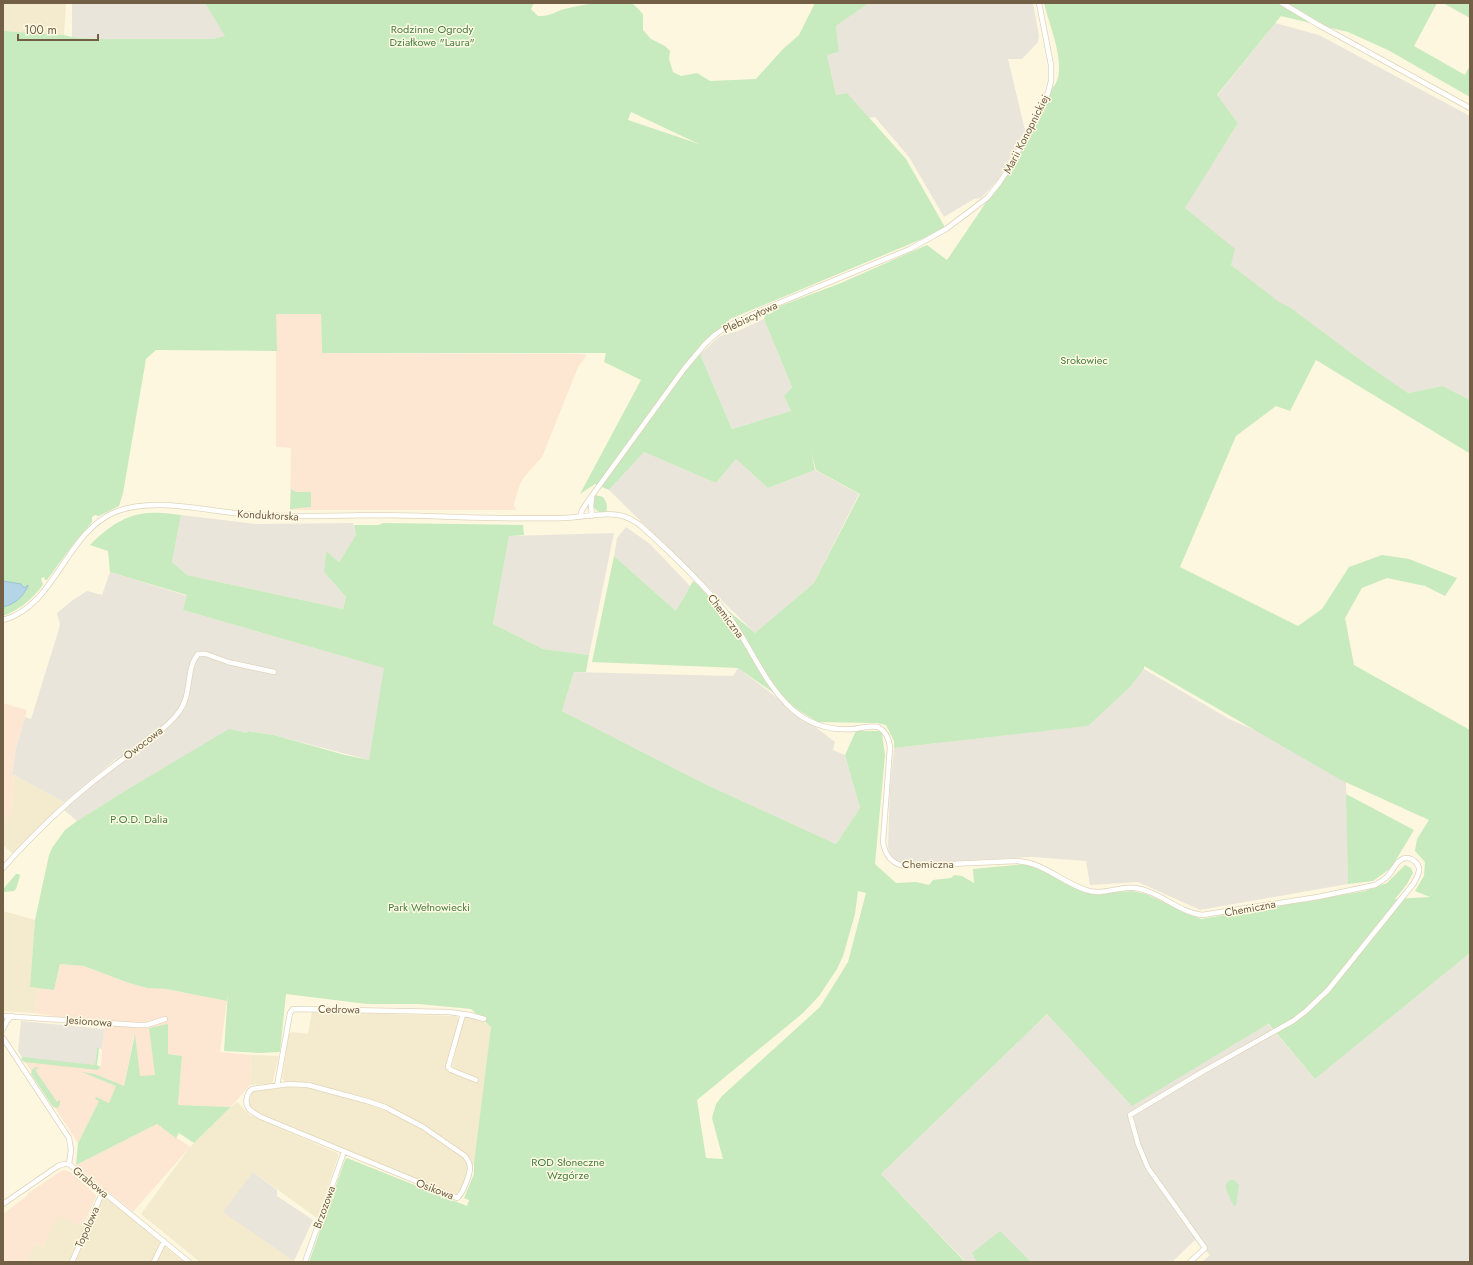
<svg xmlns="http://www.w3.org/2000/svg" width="1473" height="1265" font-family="Jost,sans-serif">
<rect width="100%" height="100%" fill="#fdf7df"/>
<path fill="#f4eacd" d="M3 3H66L64 35 3 31Z
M14 775 64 802 13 854 3 845V827L12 810Z
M3 911 35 920 30 987 39 988 34 1013 3 1011Z
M312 1012 456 1016 459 1019 446 1067 448 1070 477 1083 478 1078 454 1068 452 1065 464 1019 469 1017 488 1024 491 1027 474 1165H472L467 1155 407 1115 365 1097 310 1083 287 1082 283 1080 282 1079 289 1034 292 1032 308 1034Z
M251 1055 279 1056 272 1084 250 1085Z
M290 1087 310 1088 367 1103 406 1120 422 1129 464 1158 467 1164V1173L460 1191 456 1193H449L255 1112 249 1105 251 1094 254 1091Z
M237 1102 250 1115 339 1154 317 1218 253 1172 294 1262H200L141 1214 190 1147Z
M103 1197 108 1199 160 1242 152 1262H74Z
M58 1215 85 1227 69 1262H26L35 1244 43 1247Z
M163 1245 184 1262H155Z"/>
<path fill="#fde7d2" d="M276 314H321L322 353 579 354 587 355 578 367 542 457 525 476 520 484 515 500 514 505 516 510H290L291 448 276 447Z
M3 703 27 710 16 748 12 773 14 775 12 810 3 827Z
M60 964 84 966 129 983 147 988 166 989 227 1001 220 1052 251 1055 250 1085 231 1107 178 1105 182 1056 168 1054 149 1028 156 1075 140 1077 134 1036 124 1086 118 1096 107 1105 99 1101 78 1143 23 1059 101 1066 104 1024 34 1013 39 988 54 990Z
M157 1124 190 1147 133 1212 76 1165Z
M65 1170 72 1173 96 1195V1197L83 1226 58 1216 43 1247 35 1244 26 1262H3V1214L28 1195 27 1194 61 1171Z"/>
<path fill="#eae5db" d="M72 3H205L226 36 212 39H99L72 37Z
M869 3H1033L1039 36 1038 42 1022 59H1008L1025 130 1007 164 997 181 981 198 974 199 944 217 909 157 875 117 869 118 847 93 836 95 827 55 839 52 836 26Z
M1275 23 1319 35 1470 116V400L1443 386 1408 393 1366 364 1291 308 1279 303 1231 265 1184 208 1238 123 1217 96Z
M764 319 792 387 784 396 791 411 732 429 700 354 720 336 738 331Z
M644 452 716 483 736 459 768 488 815 470 859 494 814 583 755 633 609 490Z
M181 515 257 524 353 523 356 535 339 562 326 551 324 572 346 597 343 609 187 575 172 562Z
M626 527 650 544 690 586 676 611 614 556 617 538Z
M614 533 589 655 543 649 493 624 509 536Z
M110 572 188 596 183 610 385 668 369 760 274 735 249 731 248 733 229 730 123 792 77 821 64 810 122 754 64 802 14 775 12 774 16 748 25 717 31 719 58 632 60 625 57 613 73 600 87 591 102 595Z
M738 668 835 742 833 750 845 755 860 808 836 844 705 784 562 711 574 672 733 676Z
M1144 669 1229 719 1274 738 1346 778 1348 884 1200 910 1138 882 1090 885 1086 861 1032 857 915 863 899 862 891 858 888 847 890 787 894 748 1087 726 1131 686Z
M1470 953V1262H1202L1210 1255 1195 1240 1172 1262H962L964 1260 881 1174 1047 1014 1132 1105 1268 1024 1315 1079Z
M21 1021 104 1029 102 1049 97 1048 95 1065 23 1059 18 1051Z
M253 1172 277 1190V1196L313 1220 294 1261 223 1212Z"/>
<path fill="#c7eabe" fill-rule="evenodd" d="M205 3H534L531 9 538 16C549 16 551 14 561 10 578 5 611 0 629 3 635 4 639 10 643 14V30L651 39 665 46 670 51 669 59 673 72 681 76 697 73 710 81 756 79 783 49 799 35 815 3H869L836 26 839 52 827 55 836 95 847 93 906 159 946 229 730 319 700 354 732 429 791 411 784 396 792 387 764 319 767 311 841 283 927 245 947 260 1006 173 1048 93C1050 90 1054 87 1056 83 1066 62 1049 25 1044 3H1437L1414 46 1465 75 1470 65V97L1388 50 1348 32 1281 16 1217 95 1238 123 1185 208 1235 249 1231 265 1279 302 1291 308 1366 364 1408 393 1443 386 1470 400V452L1469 453 1316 360 1290 411 1276 406 1236 436 1180 567 1298 626 1322 609 1349 567 1382 555 1409 559 1457 578 1445 596 1425 586 1387 578 1362 588 1345 618 1354 665 1470 730V953L1315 1079 1268 1023V1024L1132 1106 1047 1014 881 1174 965 1262H309L345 1160 347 1158 467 1206 469 1200 464 1198 474 1174V1163L491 1027 471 1009 419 1004H367L286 994 280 1052 260 1053 224 1051 228 992 227 1001 166 989 147 988 129 983 84 966 60 964 54 990 30 987 35 920 49 855 52 848 65 830 77 821 123 792 229 729 247 733 248 731 274 735 345 755 369 760 384 668 183 610 187 595 110 572 108 551 90 545C107 528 125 514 150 513 160 512 171 514 181 515L172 562 187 575 343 609 346 597 324 572 326 551 339 562 356 535 354 525H379L383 523 523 525 524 535 509 536 493 624 543 649 589 655 586 672H574L562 711 705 784 836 844 860 808 845 755 856 731H879L882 734 885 755 875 864 896 883 916 882 929 885 933 880 951 878 954 875 962 876 974 883 973 869 1025 864 1042 870 1090 894 1132 891 1146 894 1201 919 1365 891 1387 883 1405 865 1411 868 1413 873 1407 884 1395 899 1430 897 1415 891 1424 876 1425 862 1415 851 1417 839 1429 820 1341 780 1144 666V669L1131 686 1088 726 894 748V741L886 725 877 723 818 722 798 710 738 668 592 662 614 556 676 611 693 581 755 633 814 583 860 494 816 470 811 452 815 470 768 488 736 459 716 483 644 452 609 490 595 484 580 494 641 380 604 362 606 353H322L321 314H276L277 351 156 350 146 359 123 493 119 506 99 516 95 515 92 517V522L71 547 47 580H45L44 577 41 578 43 585C32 599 21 609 3 616V607C15 604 23 597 28 586V585L24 588 21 584 3 581V31L64 35 72 37 99 39H212L225 36ZM631 112 699 144 628 120ZM858 891 866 893 848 962 820 1007 722 1096 716 1104 712 1118 723 1159 706 1158 697 1100 803 1013 819 996 837 969 843 956 855 914Z
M1443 3H1470V18Z
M291 489 296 492H311V507L290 509Z
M596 495 603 497C607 503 608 506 606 512H599L594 508 593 500Z
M1346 794 1414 830 1391 868 1373 881 1348 884Z
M16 874H19L20 876 16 889 14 891 4 892V888Z
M168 1024V1054L182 1056 178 1105 231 1107 194 1143 179 1133 176 1138 157 1124 76 1165 78 1143 99 1101 95 1099 96 1097 109 1103 116 1086 82 1072 95 1074 124 1086 135 1034 140 1076 155 1075 149 1028Z
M97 1048H99L97 1065 100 1067 98 1070 24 1062 21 1059 23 1057 95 1065Z
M36 1067 39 1068 35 1070 57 1102 60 1100V1104L58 1108 53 1107 31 1074 32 1070Z
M1230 1180H1234L1239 1185 1236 1206 1233 1205 1226 1189V1184Z
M1000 1231 1031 1262H977L972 1253Z"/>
<path fill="#b3d5e6" stroke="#99c2d8" d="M3 581 21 584 24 588 28 585V586C23 597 15 604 3 607Z"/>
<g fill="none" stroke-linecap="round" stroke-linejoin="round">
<g stroke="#e0d4bb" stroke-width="6">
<path id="minor" d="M1282 3 1317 24 1470 108
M592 498 591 505 592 516
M580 517 582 510 588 501 684 369 705 344 716 334 728 326 762 310 910 249 946 229 970 211 987 198 999 183 1010 167 1048 93 1051 81V65L1039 3
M3 620C56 606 65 533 115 512 158 495 214 514 259 515 296 517 333 516 369 515 398 515 427 516 456 517 491 518 527 519 563 518 581 518 600 512 618 515 626 516 633 520 640 525 670 552 702 582 727 614 750 644 763 683 792 709 809 724 831 731 854 729 861 728 870 725 878 727 886 731 889 739 890 747L883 842C885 854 890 863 904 866L1017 861C1045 863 1061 882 1086 890 1101 896 1119 886 1135 888 1159 891 1178 912 1202 915L1318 897 1375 885C1380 882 1384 880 1388 876 1394 869 1399 854 1411 859 1414 860 1418 864 1419 868 1420 873 1416 878 1414 883L1328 990 1306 1011 1293 1021 1202 1072 1130 1115 1138 1144 1148 1168 1205 1248 1190 1262
M3 868C31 837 60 808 93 782 110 768 129 755 147 741 158 733 170 724 178 713 193 695 185 669 198 654H206L228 662 274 672
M463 1014 448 1067 451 1070 476 1080
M3 1016 137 1025H147L165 1019
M3 1029 7 1021 12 1016
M3 1038 69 1138 71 1150 69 1164
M289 1084 308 1085 367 1101 385 1107 423 1127 465 1156C468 1160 470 1163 470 1168 470 1175 462 1195 457 1198L261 1117C252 1112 244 1108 247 1097 248 1093 249 1091 252 1089Z
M277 1086 290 1013 293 1009 449 1012 470 1015 484 1019
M69 1164 189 1262
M3 1204 58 1166 64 1164H69
M72 1262 103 1191
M154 1262 164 1241
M305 1262 344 1152"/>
</g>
<use href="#minor" stroke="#fff" stroke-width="4.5"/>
</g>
<g text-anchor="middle" stroke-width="3" stroke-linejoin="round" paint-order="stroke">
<g font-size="11" fill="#477f40" stroke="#fffae5">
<text x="432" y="33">Rodzinne Ogrody<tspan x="432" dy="13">Działkowe "Laura"</tspan></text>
<text x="1084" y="364">Srokowiec</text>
<text x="139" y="823">P.O.D. Dalia</text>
<text x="429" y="911">Park Wełnowiecki</text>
<text x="568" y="1166">ROD Słoneczne<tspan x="568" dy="13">Wzgórze</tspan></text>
</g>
<g font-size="11" fill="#735f46" stroke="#fffae5">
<text transform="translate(1026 134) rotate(-63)" y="4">Marii Konopnickiej</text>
<text transform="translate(750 317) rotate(-26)" y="4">Plebiscytowa</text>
<text transform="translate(268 515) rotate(3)" y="4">Konduktorska</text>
<text transform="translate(726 616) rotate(53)" y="4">Chemiczna</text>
<text transform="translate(143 743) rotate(-38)" y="4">Owocowa</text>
<text x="928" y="868">Chemiczna</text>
<text transform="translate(1250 908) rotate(-10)" y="4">Chemiczna</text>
<text transform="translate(339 1009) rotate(1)" y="4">Cedrowa</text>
<text transform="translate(89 1021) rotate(4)" y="4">Jesionowa</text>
<text transform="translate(91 1182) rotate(39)" y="4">Grabowa</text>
<text transform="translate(435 1189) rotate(21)" y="4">Osikowa</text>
<text transform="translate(324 1207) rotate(-70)" y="4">Brzozowa</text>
<text transform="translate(87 1227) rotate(-66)" y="4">Topolowa</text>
</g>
</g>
<rect width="1473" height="1265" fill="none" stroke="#735f46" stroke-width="8"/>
<path d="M18 34v6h80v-6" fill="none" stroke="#735f46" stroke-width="2"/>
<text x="24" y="34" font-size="12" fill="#735f46" stroke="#fffae5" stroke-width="3" paint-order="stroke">100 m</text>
</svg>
